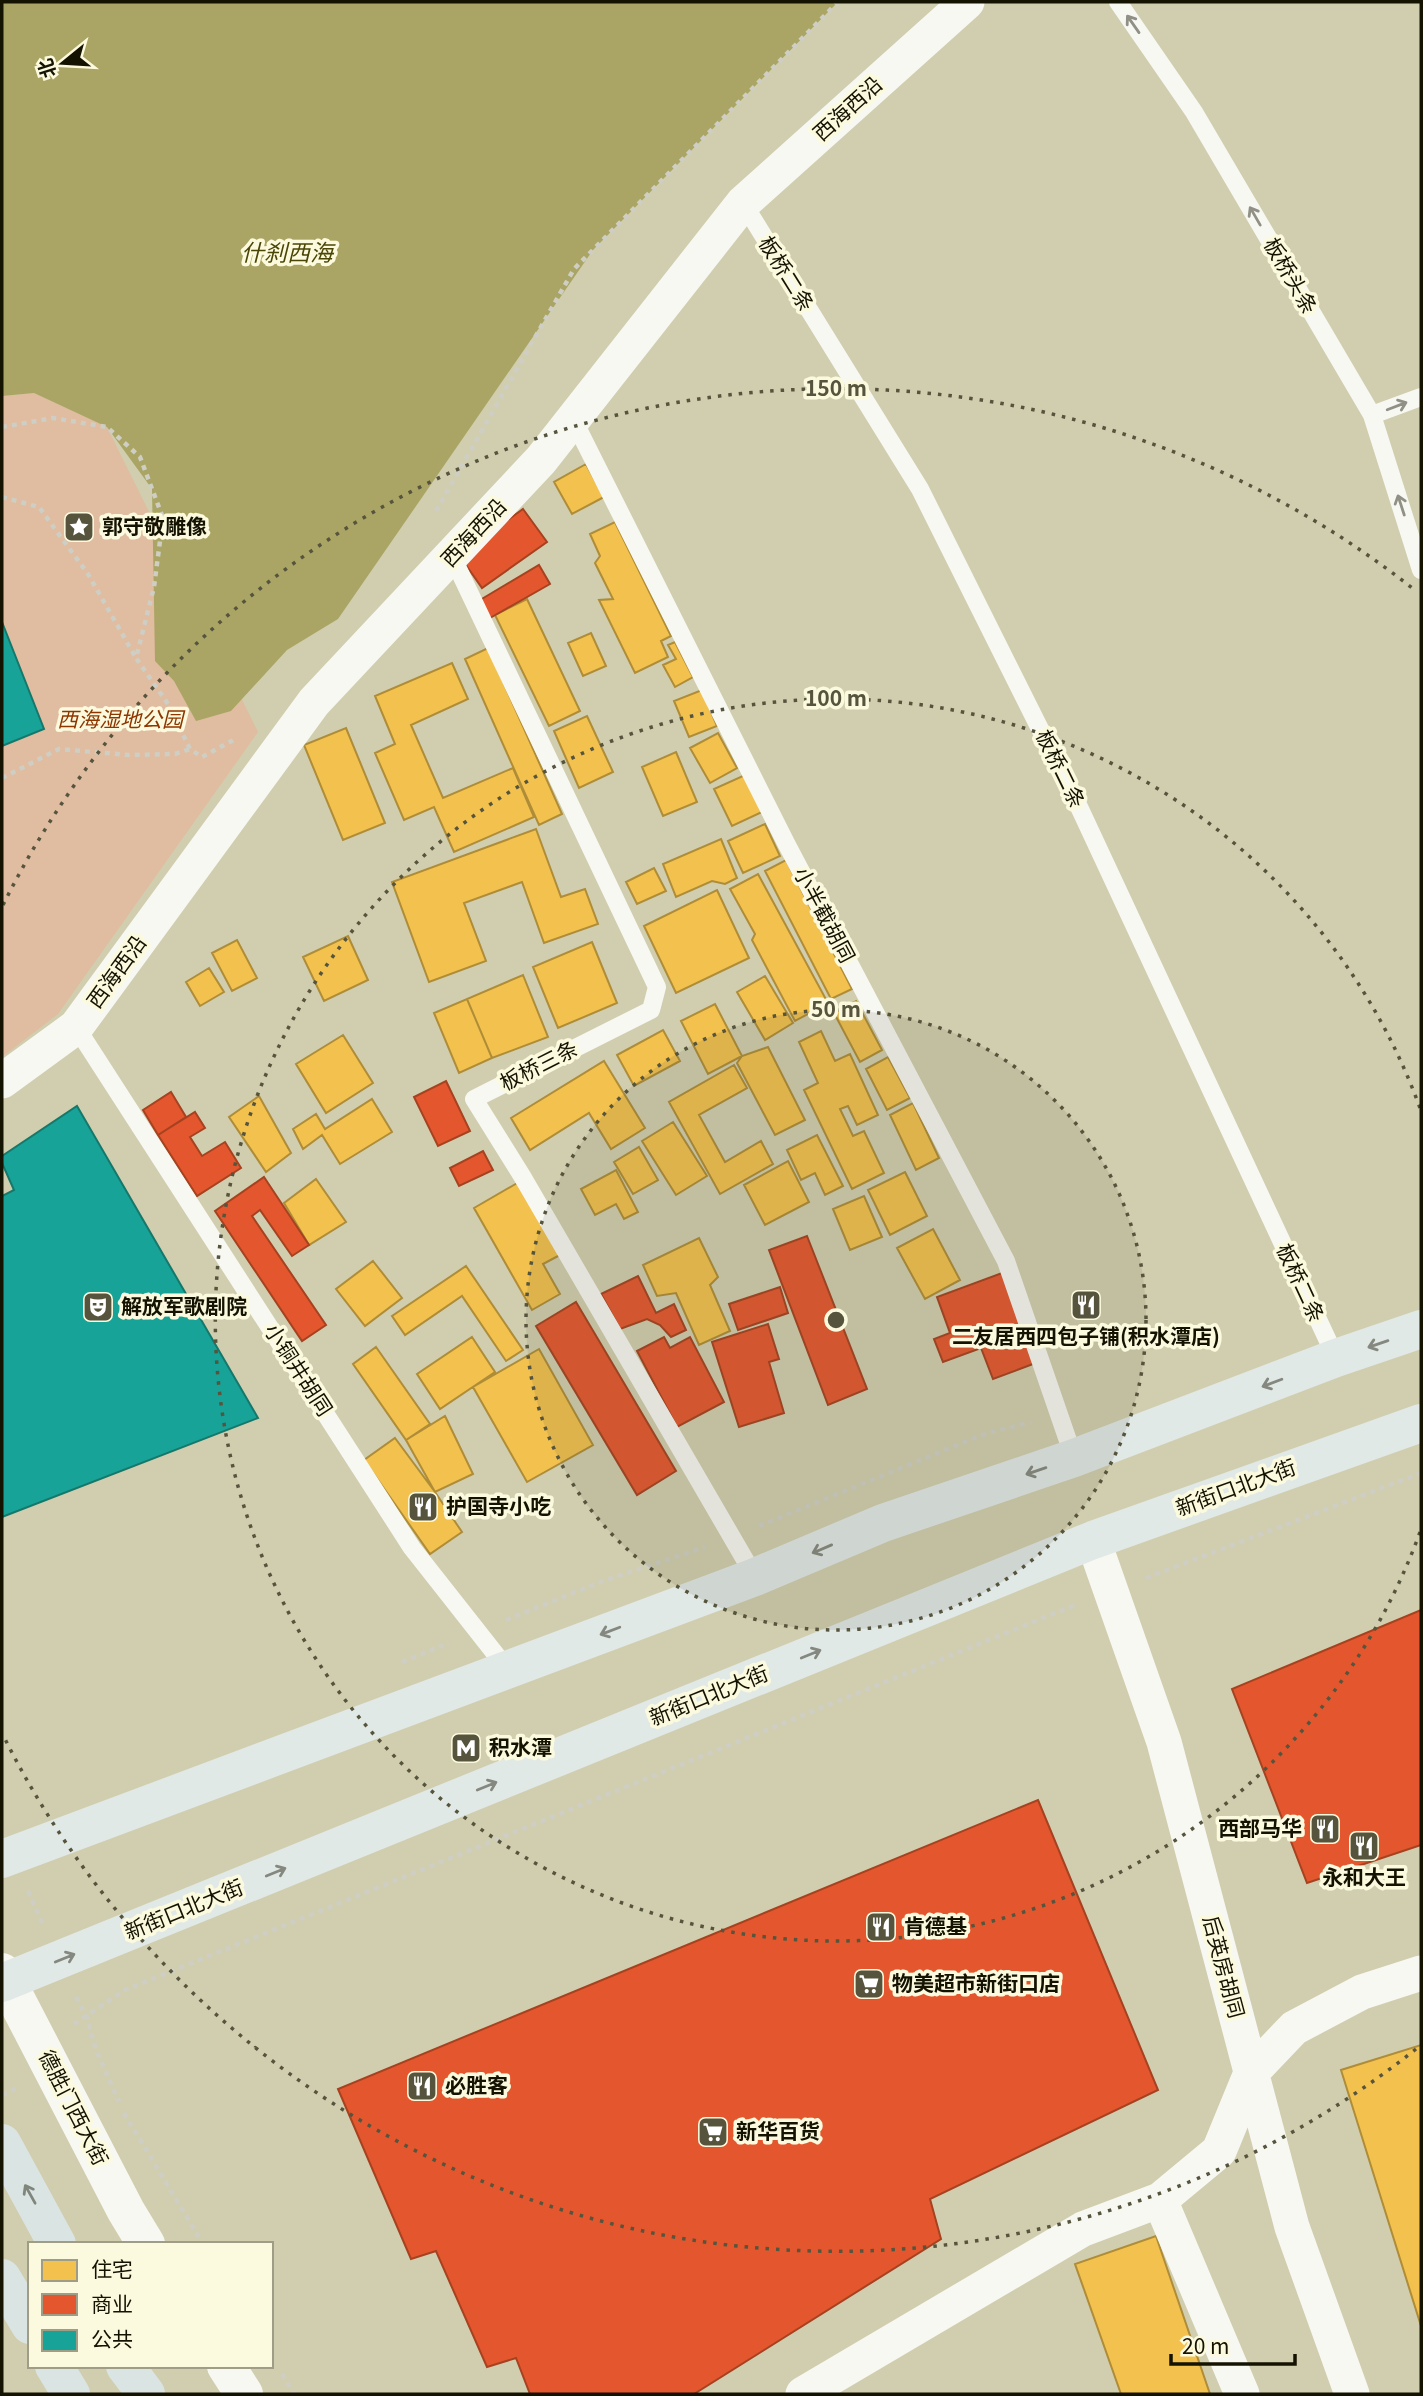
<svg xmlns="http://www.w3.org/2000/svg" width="1423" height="2396" font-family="Georgia,'Noto Sans SC',serif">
<rect width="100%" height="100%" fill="#d1ceaf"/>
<path fill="#e0bca0" d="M34 393 107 427 258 732 58 1014 2 1057V396Z"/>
<path fill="#aaa564" d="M2 2H838L593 250 338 619 287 650 231 711 196 721 174 681 155 661 152 489 107 427 34 393 2 396Z"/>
<path fill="#f2c14e" stroke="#af8c37" stroke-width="2" d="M586 464 604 497 572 514 554 482Z
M615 522 671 636 661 641 668 657 635 673 599 600 613 599 595 563 600 556 590 534Z
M527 599 580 711 549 726 495 615Z
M591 633 606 666 583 676 568 643Z
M675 642 693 677 675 687 663 665 676 659 668 645Z
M488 648 562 814 539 825 465 659Z
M452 663 468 699 411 725 443 798 513 768 534 817 454 852 434 807 404 820 375 753 395 744 375 696Z
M702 690 717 726 689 737 674 701Z
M587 716 613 772 579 788 554 731Z
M346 728 385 823 343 840 304 745Z
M718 733 737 768 710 783 690 748Z
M676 752 697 802 663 816 642 767Z
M745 775 762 812 732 826 714 789Z
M765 824 780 856 743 873 728 841Z
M536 829 561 897 585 889 598 924 544 943 522 882 464 903 486 961 429 982 392 882Z
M721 839 737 878 725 884 712 881 676 897 663 864Z
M786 860 852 989 831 999 765 871Z
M654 868 666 891 637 904 626 882Z
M758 874 828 1003 795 1021 752 940 755 934 730 889Z
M717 890 749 958 676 993 644 926Z
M348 936 368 980 324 1001 303 957Z
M237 940 257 978 232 991 212 953Z
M592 942 617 1003 558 1028 533 967Z
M209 968 224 992 200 1006 186 982Z
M523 975 548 1037 492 1058 467 999Z
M765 976 793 1023 765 1040 737 992Z
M467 999 492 1058 459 1073 434 1013Z
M856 1001 882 1050 860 1062 834 1013Z
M715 1004 742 1056 708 1074 681 1021Z
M663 1030 680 1061 634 1086 617 1055Z
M821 1031 835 1061 850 1054 878 1115 857 1125 848 1106 840 1109 853 1136 864 1131 884 1173 852 1189 804 1090 818 1083 799 1042Z
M343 1035 373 1083 326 1113 296 1064Z
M768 1047 805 1120 775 1135 737 1063 742 1056Z
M888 1057 910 1098 887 1110 866 1069Z
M604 1061 645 1128 611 1149 589 1113 530 1150 511 1118Z
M734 1065 747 1088 699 1115 725 1162 761 1141 773 1164 720 1194 669 1102Z
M259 1096 291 1153 266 1172 229 1117Z
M372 1099 392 1132 340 1164 322 1135 303 1149 293 1129 316 1114 325 1129Z
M913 1103 939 1158 916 1170 890 1115Z
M673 1122 707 1176 676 1195 642 1141Z
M817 1135 843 1186 825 1195 815 1173 801 1180 787 1150Z
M639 1147 658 1180 633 1194 614 1162Z
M788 1161 809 1202 765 1225 744 1185Z
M616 1170 638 1212 624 1219 616 1204 595 1215 581 1189Z
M905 1172 927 1216 890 1235 868 1190Z
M316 1179 346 1222 309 1245 284 1203Z
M519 1182 560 1255 543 1264 560 1294 532 1310 474 1208Z
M864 1196 882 1237 850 1250 833 1209Z
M933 1229 960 1280 925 1299 897 1248Z
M699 1238 718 1277 710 1285 730 1331 699 1345 676 1293 657 1296 643 1265Z
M373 1261 402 1298 365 1326 336 1289Z
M466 1266 523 1350 506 1361 462 1296 405 1335 392 1316Z
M472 1337 495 1372 440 1409 417 1374Z
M376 1347 430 1424 406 1440 353 1364Z
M539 1349 593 1445 527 1482 473 1387Z
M445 1416 473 1474 435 1492 406 1440Z
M395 1438 435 1492 462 1532 430 1554 364 1460Z
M1421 2045V2326L1341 2070Z
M1156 2236 1210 2394H1121L1075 2264Z"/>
<path fill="#e4572e" stroke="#a64220" stroke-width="2" d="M523 509 547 542 482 588 459 555Z
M539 565 550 584 490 618 480 600Z
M446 1081 470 1131 438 1146 414 1097Z
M171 1092 186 1117 158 1135 143 1110Z
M195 1112 205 1128 190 1137 202 1156 225 1142 241 1168 197 1196 158 1135Z
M483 1151 493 1170 459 1186 450 1168Z
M264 1177 309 1245 292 1256 260 1210 252 1216 326 1325 302 1341 215 1211Z
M807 1236 867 1389 828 1405 769 1250Z
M1002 1273 1036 1363 993 1379 981 1348 943 1362 934 1339 950 1333 937 1297Z
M638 1276 656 1313 674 1304 686 1330 671 1337 660 1325 647 1319 620 1329 601 1294Z
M780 1287 788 1313 738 1330 729 1304Z
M576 1302 676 1471 637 1495 536 1326Z
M768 1324 779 1359 769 1362 784 1413 739 1427 712 1342Z
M664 1337 670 1348 690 1337 724 1402 677 1427 637 1351Z
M1421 1610V1845L1307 1883 1232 1689Z
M1038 1800 1158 2090 930 2199 941 2239 694 2394H530L516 2358 487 2367 436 2251 411 2259 338 2089Z"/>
<path fill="#17a398" stroke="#16786a" stroke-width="2" d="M2 622 44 729 2 746Z
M77 1106 258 1418 2 1517V1196L14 1190 2 1163V1156Z"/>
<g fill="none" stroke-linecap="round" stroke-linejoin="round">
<path stroke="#cecec4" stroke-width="4.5" stroke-dasharray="5 5" stroke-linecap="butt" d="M2 427 53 418 107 427 140 457 163 518 154 587 136 658 168 704 190 749 202 757 237 738
M2 497 39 507 88 574 136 658
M436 511 574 269 838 2
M2 778 59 749 129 755 175 754 190 749
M759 1526 982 1435 1031 1422
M1146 1578 1421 1473
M506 1620 603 1581 705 1547
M402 1662 449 1643
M28 1891 43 1925
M76 1997 87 2018 96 2050 119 2102
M74 2024 125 1990 1075 1605
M2 2095 17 2088
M124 2113 203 2244
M282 2374 294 2394"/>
<path stroke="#f8f8f3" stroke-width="18" d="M1118 2 1194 112 1372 415 1421 570
M743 203 920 489 1080 809 1336 1358
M1372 415 1421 397
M573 419 786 843 1006 1261 1074 1458
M452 556 657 987 651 1010 474 1099 522 1176 755 1577
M76 1027 412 1548 508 1670"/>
<path stroke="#f8f8f3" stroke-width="35" d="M2 1081 76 1027 314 702 541 460 743 203 967 2
M1093 1540 1164 1742 1292 2227 1352 2394
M1160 2200 1242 2394
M803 2394 1083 2229 1160 2200 1219 2151 1251 2073 1294 2028 1362 1992 1421 1973"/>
<path stroke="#f8f8f3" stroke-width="38" d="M2 1972 126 2211 146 2244
M226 2366 244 2394"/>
<path stroke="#e1e9e7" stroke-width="38" d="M2 1859 755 1577 883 1523 1074 1458 1336 1358 1421 1329
M2 1983 1093 1540 1421 1423"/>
<path stroke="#dae4e3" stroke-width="38" d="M2 2143 57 2244
M2 2278 30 2325
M54 2366 71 2394
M125 2366 146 2394"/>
</g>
<defs><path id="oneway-shaft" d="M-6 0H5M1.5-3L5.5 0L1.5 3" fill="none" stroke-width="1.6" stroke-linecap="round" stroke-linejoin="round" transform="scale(1.75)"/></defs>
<g stroke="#919086">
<use href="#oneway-shaft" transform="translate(1133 24) rotate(-125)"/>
<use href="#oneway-shaft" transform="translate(1255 216) rotate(-120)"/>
<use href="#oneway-shaft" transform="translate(1397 406) rotate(-21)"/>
<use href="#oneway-shaft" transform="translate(1401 505) rotate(-108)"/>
</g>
<g stroke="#85887f">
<use href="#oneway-shaft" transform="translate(1378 1344) rotate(161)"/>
<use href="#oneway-shaft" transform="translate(1272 1383) rotate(159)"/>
<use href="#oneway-shaft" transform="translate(1036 1471) rotate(161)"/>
<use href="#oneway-shaft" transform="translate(822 1549) rotate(157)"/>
<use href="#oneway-shaft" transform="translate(610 1631) rotate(159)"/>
<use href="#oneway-shaft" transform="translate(811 1654) rotate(-22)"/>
<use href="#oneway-shaft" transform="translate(487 1786) rotate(-22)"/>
<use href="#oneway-shaft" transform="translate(276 1872) rotate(-22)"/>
<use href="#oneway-shaft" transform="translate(65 1958) rotate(-22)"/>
</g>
<use stroke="#81867d" href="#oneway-shaft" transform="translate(30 2194) rotate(-119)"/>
<circle cx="836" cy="1320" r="310" fill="#56543d" fill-opacity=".12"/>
<g fill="none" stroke="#56543d" stroke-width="3.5" stroke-dasharray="3.5 7">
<circle cx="836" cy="1320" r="310"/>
<path d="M1420 1532A621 621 0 1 1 1420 1108"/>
<path d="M1416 2049A931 931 0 0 1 3 1735M3 905A931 931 0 0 1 1416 591"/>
</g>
<defs>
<g id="sight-square" transform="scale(1.575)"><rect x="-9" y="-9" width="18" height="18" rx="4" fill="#56543d" stroke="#fcfade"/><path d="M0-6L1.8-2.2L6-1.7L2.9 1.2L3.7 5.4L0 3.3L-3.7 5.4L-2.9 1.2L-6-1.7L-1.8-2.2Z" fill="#fff"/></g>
<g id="restaurant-square" transform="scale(1.575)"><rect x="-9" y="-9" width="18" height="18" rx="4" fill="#56543d" stroke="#fcfade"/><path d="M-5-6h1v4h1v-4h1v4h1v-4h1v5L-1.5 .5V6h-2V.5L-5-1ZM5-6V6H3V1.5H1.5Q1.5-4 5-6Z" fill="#fff"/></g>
<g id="theatre-square" transform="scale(1.575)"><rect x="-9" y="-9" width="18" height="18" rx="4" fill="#56543d" stroke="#fcfade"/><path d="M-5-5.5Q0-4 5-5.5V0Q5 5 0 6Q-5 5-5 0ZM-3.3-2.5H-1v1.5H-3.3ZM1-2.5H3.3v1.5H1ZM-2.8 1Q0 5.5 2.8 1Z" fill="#fff"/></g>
<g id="metro-square" transform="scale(1.575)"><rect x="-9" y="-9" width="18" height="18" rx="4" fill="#56543d" stroke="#fcfade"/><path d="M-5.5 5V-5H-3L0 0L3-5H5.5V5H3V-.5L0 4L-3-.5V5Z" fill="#fff"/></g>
<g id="supermarket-square" transform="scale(1.575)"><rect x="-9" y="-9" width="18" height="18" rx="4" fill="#56543d" stroke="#fcfade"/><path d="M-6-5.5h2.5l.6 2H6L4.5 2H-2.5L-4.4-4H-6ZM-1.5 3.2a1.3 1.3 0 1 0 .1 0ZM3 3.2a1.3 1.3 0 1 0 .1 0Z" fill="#fff"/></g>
</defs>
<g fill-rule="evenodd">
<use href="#sight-square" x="79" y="527"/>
<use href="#restaurant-square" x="1086" y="1305"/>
<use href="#theatre-square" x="98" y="1307"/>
<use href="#restaurant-square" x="423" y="1507"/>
<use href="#metro-square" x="466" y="1748"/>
<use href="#restaurant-square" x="1325" y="1829"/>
<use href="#restaurant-square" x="1364" y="1846"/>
<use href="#restaurant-square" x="881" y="1927"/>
<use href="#supermarket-square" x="869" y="1984"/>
<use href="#restaurant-square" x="422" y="2086"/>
<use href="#supermarket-square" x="713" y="2132"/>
</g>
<g text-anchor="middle" stroke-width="7" stroke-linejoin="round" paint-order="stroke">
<g font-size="21" fill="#141200" stroke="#fcfade">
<text transform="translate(848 109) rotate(-42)" y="7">西海西沿</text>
<text transform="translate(786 274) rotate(58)" y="7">板桥二条</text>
<text transform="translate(1290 276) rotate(60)" y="7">板桥头条</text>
<text transform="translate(474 533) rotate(-47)" y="7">西海西沿</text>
<text transform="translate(1060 769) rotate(64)" y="7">板桥二条</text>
<text transform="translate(824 915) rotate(62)" y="7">小半截胡同</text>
<text transform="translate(117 972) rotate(-54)" y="7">西海西沿</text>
<text transform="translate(539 1066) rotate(-27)" y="7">板桥三条</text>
<text transform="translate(1300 1283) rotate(65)" y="7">板桥二条</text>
<text transform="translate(298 1370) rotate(57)" y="7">小铜井胡同</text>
<text transform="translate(1236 1488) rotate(-20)" y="7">新街口北大街</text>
<text transform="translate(709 1696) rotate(-22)" y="7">新街口北大街</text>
<text transform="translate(184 1910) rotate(-22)" y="7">新街口北大街</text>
<text transform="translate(1223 1967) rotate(75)" y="7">后英房胡同</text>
<text transform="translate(73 2108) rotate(63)" y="7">德胜门西大街</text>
</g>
<g font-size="21" font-weight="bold" fill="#141200" stroke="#fcfade" text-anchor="start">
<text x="102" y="534">郭守敬雕像</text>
<text x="121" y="1314">解放军歌剧院</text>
<text x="1086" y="1344" text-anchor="middle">二友居西四包子铺(积水潭店)</text>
<text x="446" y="1514">护国寺小吃</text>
<text x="489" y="1755">积水潭</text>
<text x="1302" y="1836" text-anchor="end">西部马华</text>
<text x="1364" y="1885" text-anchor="middle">永和大王</text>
<text x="904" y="1934">肯德基</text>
<text x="892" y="1991">物美超市新街口店</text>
<text x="445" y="2093">必胜客</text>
<text x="736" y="2139">新华百货</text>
</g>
<g font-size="21" font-style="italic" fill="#8e3600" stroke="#fcfade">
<text x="120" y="727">西海湿地公园</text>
</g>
<g font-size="23" font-style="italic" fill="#4b4605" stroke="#fcfade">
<text x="287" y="261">什刹西海</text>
</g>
</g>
<circle cx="836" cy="1320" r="10" fill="#56543d" stroke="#fcfade" stroke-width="3.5"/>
<g font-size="21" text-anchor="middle" font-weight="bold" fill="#56543d" stroke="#fcfade" stroke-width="7" stroke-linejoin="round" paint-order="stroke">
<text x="836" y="396">150 m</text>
<text x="836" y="706">100 m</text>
<text x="836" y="1017">50 m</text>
</g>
<rect width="1423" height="2396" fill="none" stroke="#141200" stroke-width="7"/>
<rect x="28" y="2242" width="245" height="126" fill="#fcfade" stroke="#9f9d85" stroke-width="2"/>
<rect x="42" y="2260" width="35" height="21" fill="#f2c14e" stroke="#9f9d85" stroke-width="2"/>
<text x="91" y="2277" font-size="21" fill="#141200">住宅</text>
<rect x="42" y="2294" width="35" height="21" fill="#e4572e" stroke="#9f9d85" stroke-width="2"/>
<text x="91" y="2312" font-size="21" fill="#141200">商业</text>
<rect x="42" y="2330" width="35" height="21" fill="#17a398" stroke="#9f9d85" stroke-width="2"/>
<text x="91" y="2347" font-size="21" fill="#141200">公共</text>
<g transform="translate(63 63) rotate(252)" stroke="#fcfade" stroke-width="5" paint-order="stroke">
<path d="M0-5L12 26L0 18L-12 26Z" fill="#141200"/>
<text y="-10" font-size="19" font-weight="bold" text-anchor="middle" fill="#141200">北</text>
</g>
<path d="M1171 2354v10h124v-10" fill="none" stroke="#141200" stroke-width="3.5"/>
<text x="1182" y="2354" font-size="21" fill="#141200" stroke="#fcfade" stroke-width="5" paint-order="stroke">20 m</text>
</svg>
